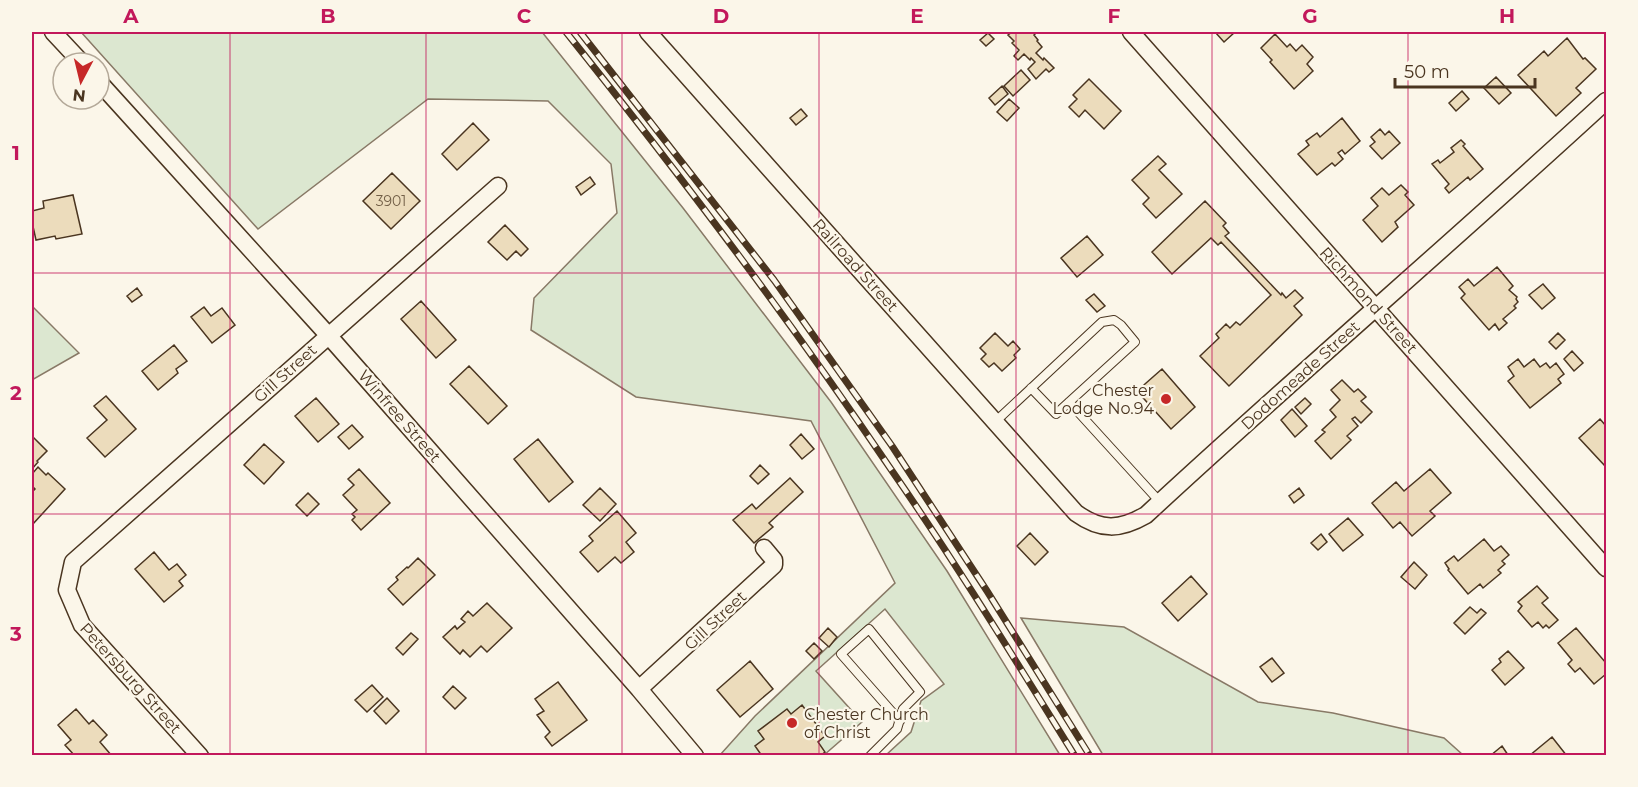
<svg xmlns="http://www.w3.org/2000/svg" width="1638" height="787" font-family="Montserrat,sans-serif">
<rect width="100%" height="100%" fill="#fbf6e9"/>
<path fill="#dce7d0" stroke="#887966" stroke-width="1.5" d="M81 32H542L683 208 831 402 947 571 1060 755H886L911 732 921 701 944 684 885 609 816 671 862 722 824 755H720L755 716 895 583 811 421 636 397 531 330 534 298 617 213 611 164 548 101 428 99 258 229Z
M32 306 79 353 32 380Z
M1021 618 1124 627 1258 702 1333 713 1444 738 1463 755H1103Z"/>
<path fill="#ecdcbc" stroke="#4a3520" stroke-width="1.5" d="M1012 32H1037L1034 35 1038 40 1037 41 1042 47 1036 53 1043 60 1044 58 1054 68 1049 72 1046 69 1036 79 1028 69 1035 62 1031 58 1030 60 1024 54 1018 60 1014 56 1019 50 1012 43 1014 41 1008 35Z
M1215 32H1235L1224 42Z
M988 33 994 39 986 46 980 40Z
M1275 34 1287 47 1290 44 1296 51 1302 45 1313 57 1307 64 1313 71 1294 89 1270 62 1272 60 1261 48Z
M1567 38 1583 59 1585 58 1596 69 1576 88 1581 93 1556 116 1518 75 1544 51 1548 56Z
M1021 70 1030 80 1013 96 1004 86Z
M1496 77 1511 93 1499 104 1484 88Z
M1089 79 1121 111 1104 129 1085 110 1079 117 1069 107 1077 99 1073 95Z
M1002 86 1008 94 995 105 989 98Z
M1462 91 1469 99 1456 111 1449 103Z
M1009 99 1019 108 1007 121 997 112Z
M801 109 807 116 796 125 790 118Z
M1342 118 1360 141 1345 154 1342 150 1338 153 1343 159 1335 166 1332 163 1317 175 1298 154 1309 145 1306 141 1317 133 1320 137Z
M473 123 489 140 457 170 442 154Z
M1380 129 1385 135 1389 131 1400 143 1382 159 1370 146 1375 142 1371 137Z
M1461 140 1465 144 1463 146 1483 169 1470 180 1468 177 1449 193 1445 188 1449 184 1432 164 1438 160 1440 163 1454 152 1451 148Z
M1158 156 1166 164 1159 170 1182 194 1156 218 1143 204 1149 198 1132 180Z
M392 173 420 201 391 229 363 201Z
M590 177 595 184 581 195 576 187Z
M1401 185 1408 192 1405 195 1414 205 1395 222 1398 227 1382 242 1363 220 1378 206 1371 198 1382 188 1389 195Z
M73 195 82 234 56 239 55 236 36 240 32 222V211L44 208 43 201Z
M1205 201 1226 223 1223 226 1229 233 1225 236 1281 295 1282 293 1286 298 1295 290 1303 298 1294 306 1302 315 1229 386 1200 356 1219 338 1216 334 1226 324 1230 328 1236 322 1240 325 1271 295 1221 242 1218 245 1211 238 1172 274 1152 252Z
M505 225 528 249 521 256 516 251 507 260 488 242Z
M1087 236 1103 255 1077 277 1061 258Z
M1497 267 1513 286 1509 290 1517 297 1516 299 1518 302 1514 306 1516 308 1503 319 1507 323 1499 330 1495 324 1489 330 1461 298 1465 294 1459 287 1468 279 1474 286Z
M1543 284 1555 298 1542 309 1529 295Z
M137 288 142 295 132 302 127 296Z
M1094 294 1105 306 1097 312 1086 300Z
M421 301 456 340 436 358 401 319Z
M204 307 211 316 222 308 235 325 212 343 191 317Z
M995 333 1008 346 1013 341 1020 349 1014 355 1016 358 1002 371 994 363 989 367 981 359 986 354 980 348Z
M1558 333 1565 340 1556 349 1549 342Z
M174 345 187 361 176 369 178 373 158 390 142 371Z
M1572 351 1583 363 1574 371 1564 359Z
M1518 359 1524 367 1534 359 1540 367 1546 363 1550 368 1556 363 1564 374 1558 379 1561 383 1530 408 1508 381 1514 376 1508 367Z
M469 366 507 406 488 424 450 384Z
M1162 369 1195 407 1171 429 1137 391Z
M1342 380 1354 392 1358 389 1366 397 1361 401 1372 412 1361 423 1355 417 1352 419 1358 426 1347 436 1351 440 1331 459 1315 441 1325 432 1322 430 1336 417 1330 410 1340 400 1331 390Z
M106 396 136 429 105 457 87 438 107 420 94 406Z
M316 398 339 424 318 442 295 416Z
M1305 398 1311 404 1301 414 1295 407Z
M1292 409 1307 426 1295 437 1281 420Z
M1600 419 1606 426V467L1579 438Z
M352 425 363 437 349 449 338 437Z
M801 434 814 449 802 459 790 445Z
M34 438 47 451 37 461 38 462 32 469V440Z
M538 439 573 482 549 502 514 459Z
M264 444 284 462 264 484 244 465Z
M760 465 769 474 758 484 750 476Z
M38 467 46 475 48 473 65 489 32 525V492L35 489 32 486V474Z
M359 469 390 503 361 530 352 520 355 517 352 514 357 510 343 495 354 485 348 479Z
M1430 469 1451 493 1430 511 1435 516 1412 536 1400 522 1393 528 1372 503 1396 482 1404 491Z
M790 478 803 492 769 523 773 527 754 543 733 520 752 504 756 509Z
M600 488 616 504 600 521 583 505Z
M1299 488 1304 495 1294 503 1289 496Z
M308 493 319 504 307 516 296 505Z
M617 511 636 533 626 542 634 552 621 563 615 557 598 572 580 552 593 541 589 536Z
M1348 518 1363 535 1343 551 1329 534Z
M1030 533 1048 552 1035 565 1017 546Z
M1321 534 1327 542 1318 550 1311 543Z
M1484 539 1494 551 1501 546 1509 555 1502 561 1505 564 1498 570 1501 573 1483 588 1480 584 1468 594 1448 570 1449 569 1445 563 1454 556 1458 561Z
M154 552 169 570 177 564 186 575 179 581 183 586 164 602 135 569Z
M418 558 435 575 403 605 388 589 398 580 396 577 407 567 408 568Z
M1414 562 1427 575 1415 589 1401 577Z
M1191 576 1207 594 1178 621 1162 603Z
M1537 586 1548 598 1542 603 1558 620 1549 628 1546 625 1543 628 1538 622 1532 627 1518 611 1522 606 1518 602Z
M487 603 512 628 487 652 481 646 470 657 463 650 460 654 443 637 455 626 457 629 465 622 461 619 468 611 473 616Z
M1470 607 1477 613 1481 609 1486 613 1465 634 1454 623Z
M828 628 837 637 829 647 819 638Z
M1576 628 1606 663V674L1594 684 1580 668 1575 672 1568 664 1572 660 1558 643Z
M411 633 418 639 403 655 396 648Z
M814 643 822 651 814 659 806 651Z
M1508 651 1524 668 1505 685 1492 670 1501 662 1499 659Z
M1272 658 1284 673 1272 682 1260 667Z
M750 661 773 689 740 717 717 690Z
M558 682 587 720 552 746 545 737 550 732 537 715 544 711 535 699Z
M372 685 383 697 367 712 355 700Z
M453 686 466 698 455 709 443 697Z
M387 698 399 711 386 724 374 711Z
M802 705 825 736 818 742 825 752 820 756H762L755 746 764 739 758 731 787 709 791 714Z
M76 709 89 724 93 720 107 735 100 742 112 756H75L65 745 71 740 58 725Z
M1552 737 1567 756H1529Z
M1502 746 1508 755 1507 756H1490Z"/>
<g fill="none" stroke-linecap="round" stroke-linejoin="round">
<g stroke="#4a3520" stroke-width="10">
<path id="lane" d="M1069 402 1160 502
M995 422 1102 322 1114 320 1121 325 1135 342 1056 414 1031 388
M870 756 897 729 903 709 920 692 869 629 841 654 900 721"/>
</g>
<g stroke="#4a3520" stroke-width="19">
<path id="street" d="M53 32 82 63
M648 32 1076 513C1101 531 1120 530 1146 515 1297 375 1454 241 1606 101
M1131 32 1606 568
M99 82 328 335 639 689 695 756
M639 689 774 565V560L764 548
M200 756 82 625 67 590 73 562 498 186"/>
</g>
<use href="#lane" stroke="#fbf6e9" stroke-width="8"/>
<use href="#street" stroke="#fbf6e9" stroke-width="16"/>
<g stroke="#4a3520" stroke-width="7">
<path id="rail" d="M566 32C678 172 787 316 888 465 954 560 1014 658 1075 756
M580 32 774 280 892 446 987 591 1090 756"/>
</g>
<use href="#rail" stroke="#fbf6e9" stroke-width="4.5" stroke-dasharray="14" stroke-linecap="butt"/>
</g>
<path fill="none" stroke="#c2185b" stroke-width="1.5" stroke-opacity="0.55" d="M230 32V756M426 32V756M622 32V756M819 32V756M1016 32V756M1212 32V756M1408 32V756M32 273H1606M32 514H1606"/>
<g fill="#c62828" stroke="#fbf6e9" stroke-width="2">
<circle cx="1166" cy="399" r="6"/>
<circle cx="792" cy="723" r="6"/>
</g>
<g text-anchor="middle" stroke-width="4.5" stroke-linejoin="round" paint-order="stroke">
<g font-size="14" fill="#725f47">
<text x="391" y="206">3901</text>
</g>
<g font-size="16" fill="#4a3520" stroke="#fbf6e9">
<text transform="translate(856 265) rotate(48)" y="6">Railroad Street</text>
<text transform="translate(1369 300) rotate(48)" y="6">Richmond Street</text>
<text transform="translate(285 373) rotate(-42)" y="6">Gill Street</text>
<text transform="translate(1300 375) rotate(-42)" y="6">Dodomeade Street</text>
<text transform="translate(400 416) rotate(49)" y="6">Winfree Street</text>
<text transform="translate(715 620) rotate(-43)" y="6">Gill Street</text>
<text transform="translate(131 678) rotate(48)" y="6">Petersburg Street</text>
</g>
<g font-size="16" fill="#4a3520" stroke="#fbf6e9" text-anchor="end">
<text x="1154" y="396">Chester<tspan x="1154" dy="18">Lodge No.94</tspan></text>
<text x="804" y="720" text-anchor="start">Chester Church<tspan x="804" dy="18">of Christ</tspan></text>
</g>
</g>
<rect width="1638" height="787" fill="none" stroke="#fbf6e9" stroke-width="66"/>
<g transform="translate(81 81) rotate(187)"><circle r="28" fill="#fbf6e9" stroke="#b4a999" stroke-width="1.5"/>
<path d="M0-4.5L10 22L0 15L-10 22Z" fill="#c62828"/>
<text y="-9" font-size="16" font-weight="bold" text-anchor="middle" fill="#4a3520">N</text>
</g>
<path d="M1395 78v9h140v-9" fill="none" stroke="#4a3520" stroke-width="3"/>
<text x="1404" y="78" font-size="18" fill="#4a3520" stroke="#fbf6e9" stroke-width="4.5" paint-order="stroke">50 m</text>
<rect x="33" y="33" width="1572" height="721" fill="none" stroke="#c2185b" stroke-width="2"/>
<g font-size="20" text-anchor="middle" font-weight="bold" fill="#c2185b">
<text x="131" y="23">A</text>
<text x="328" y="23">B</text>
<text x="524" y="23">C</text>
<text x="721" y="23">D</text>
<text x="917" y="23">E</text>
<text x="1114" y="23">F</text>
<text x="1310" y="23">G</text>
<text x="1507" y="23">H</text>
<text x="16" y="160">1</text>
<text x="16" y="400">2</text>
<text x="16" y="641">3</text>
</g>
</svg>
